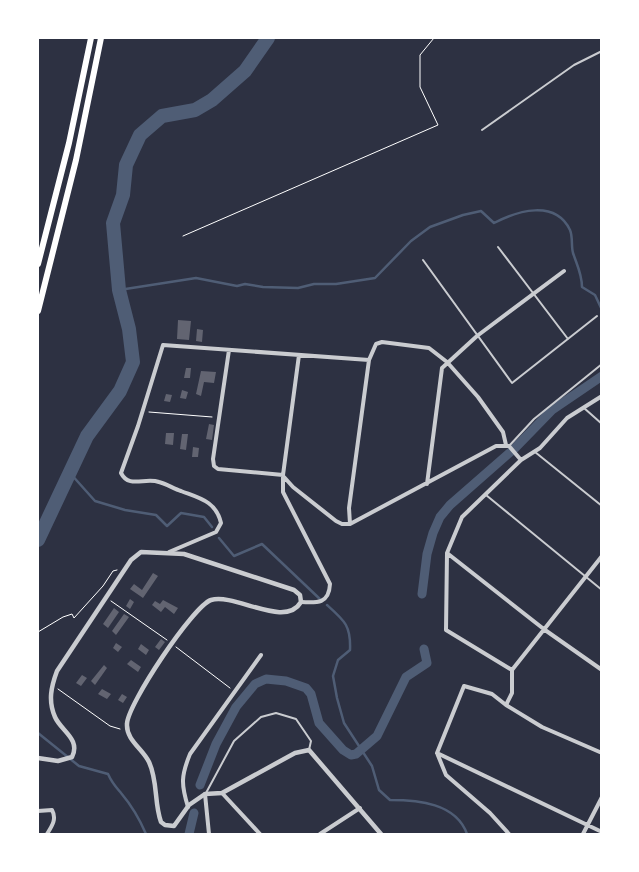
<svg xmlns="http://www.w3.org/2000/svg" width="639" height="872" font-family="Roboto,sans-serif">
<rect width="100%" height="100%" fill="#2d3142"/>
<g fill="none" stroke-linecap="round" stroke-linejoin="round">
<path stroke="#4f5d75" stroke-width="2.5" d="M119 290 196 278 237 286 245 284 263 287 298 288 314 284H336L375 278 411 241 430 227 463 215 481 211 494 223C517 211 555 199 570 230 573 237 571 246 573 253 577 265 582 274 582 287L595 295 602 310
M70 473 95 501 125 510 156 515 167 526 181 513 204 517 212 527
M219 538 234 556 262 544 322 601
M327 605C345 621 351 626 350 650L338 660 333 676 337 698 344 723 372 766 379 790 390 800C418 800 456 803 467 834
M38 733 79 766 108 774C112 783 115 786 121 793 132 806 140 820 146 834"/>
<path stroke="#4f5d75" stroke-width="9" d="M422 594 427 554 433 533 440 517 450 505 515 448 552 410 602 376
M200 785 216 744 236 707 255 684 266 679 286 681 306 688 311 694 319 723 343 750 351 755 356 754 377 736 406 677 427 663 424 649
M189 834 194 813"/>
<path stroke="#4f5d75" stroke-width="14" d="M38 540 87 436 120 391 133 362 129 329 119 290 113 223 123 195 126 165 140 135 162 116 195 110 212 100 245 71 268 38"/>
</g>
<path fill="#626471" d="M178 320 191 321 189 340 177 339Z
M197 329 203 330 202 342 196 341Z
M186 368H191L190 378H184Z
M201 371 216 372 214 383 204 382 201 396 196 394Z
M182 390 188 392 186 399 180 398Z
M166 394 172 395 170 402 164 401Z
M209 424 214 425 212 440 206 439Z
M166 433H174L173 445 165 444Z
M182 434H188L186 450 180 449Z
M193 447 199 448 198 457H192Z
M153 573 158 576 143 598 130 589 134 584 142 590Z
M130 599 134 602 130 609 126 606Z
M163 600 178 608 174 614 165 607 161 612 152 605 155 601 160 604Z
M114 608 119 612 108 628 103 624Z
M124 614 129 617 116 635 112 631Z
M161 639 165 642 159 650 155 647Z
M116 643 122 647 118 652 113 648Z
M141 644 149 650 146 655 138 649Z
M131 660 141 667 138 672 127 664Z
M104 665 107 668 95 685 91 681Z
M82 675 87 678 81 686 76 683Z
M102 689 111 694 107 699 98 694Z
M122 694 127 697 123 703 118 700Z"/>
<g fill="none" stroke-linecap="round" stroke-linejoin="round">
<path stroke="#fff" stroke-width="1" d="M183 236 438 125 420 87V55L434 38
M149 412 212 417
M111 601 167 640
M38 632 63 617 72 614 74 618 103 586 113 571 117 570
M176 647 230 688
M58 689 110 726 120 729"/>
<path stroke="#caccd0" stroke-width="2" d="M482 130 574 65 602 51
M498 247 568 339
M423 260 512 383 597 316
M584 408 602 424
M509 446 534 419 602 364
M535 452 602 506
M486 495 602 590
M206 793 234 741 261 717 276 713 296 719 311 741 309 750"/>
<path stroke="#caccd0" stroke-width="4" d="M229 350 213 459 214 466 218 469 283 475
M299 355 283 475V492L330 584C329 604 317 603 301 602
M284 477 293 487 336 521 342 524H350L496 446H509L521 460
M427 484 442 368 477 336 564 271
M350 524 349 508 369 360 376 344 382 342 429 348 447 362 478 397 503 432 506 445
M169 552 216 532 221 523C216 501 199 498 181 491 174 489 167 484 159 482 145 477 129 489 121 473L138 426 163 345 369 360
M447 553 545 630 602 670
M512 670 602 556
M506 705 542 727 602 753
M437 753 602 832
M222 793 260 834
M205 794 209 834
M188 807C181 784 181 776 190 754L261 655
M38 811 52 810C57 819 52 826 47 834
M320 834 360 808
M509 834 490 813 446 775 437 753 464 686 492 694 506 705 512 693V670L446 630 447 553 462 517 521 460 540 448 567 418 602 396
M583 834 602 797"/>
<path stroke="#caccd0" stroke-width="4.5" d="M38 758 58 761 72 757C81 739 61 731 55 717 48 701 51 687 57 671L131 560 141 552 184 554 294 590 300 595 301 602C285 629 236 593 211 600 193 606 127 705 127 724 126 740 143 749 149 762 158 781 154 803 161 822L165 825 174 826 189 805 205 794 222 793 295 753 309 750 381 834"/>
<path stroke="#fff" stroke-width="6" d="M38 264 69 143 91 38
M38 311 76 160 101 38"/>
</g>
<rect width="639" height="872" fill="none" stroke="#ffffff" stroke-width="78"/>
</svg>
